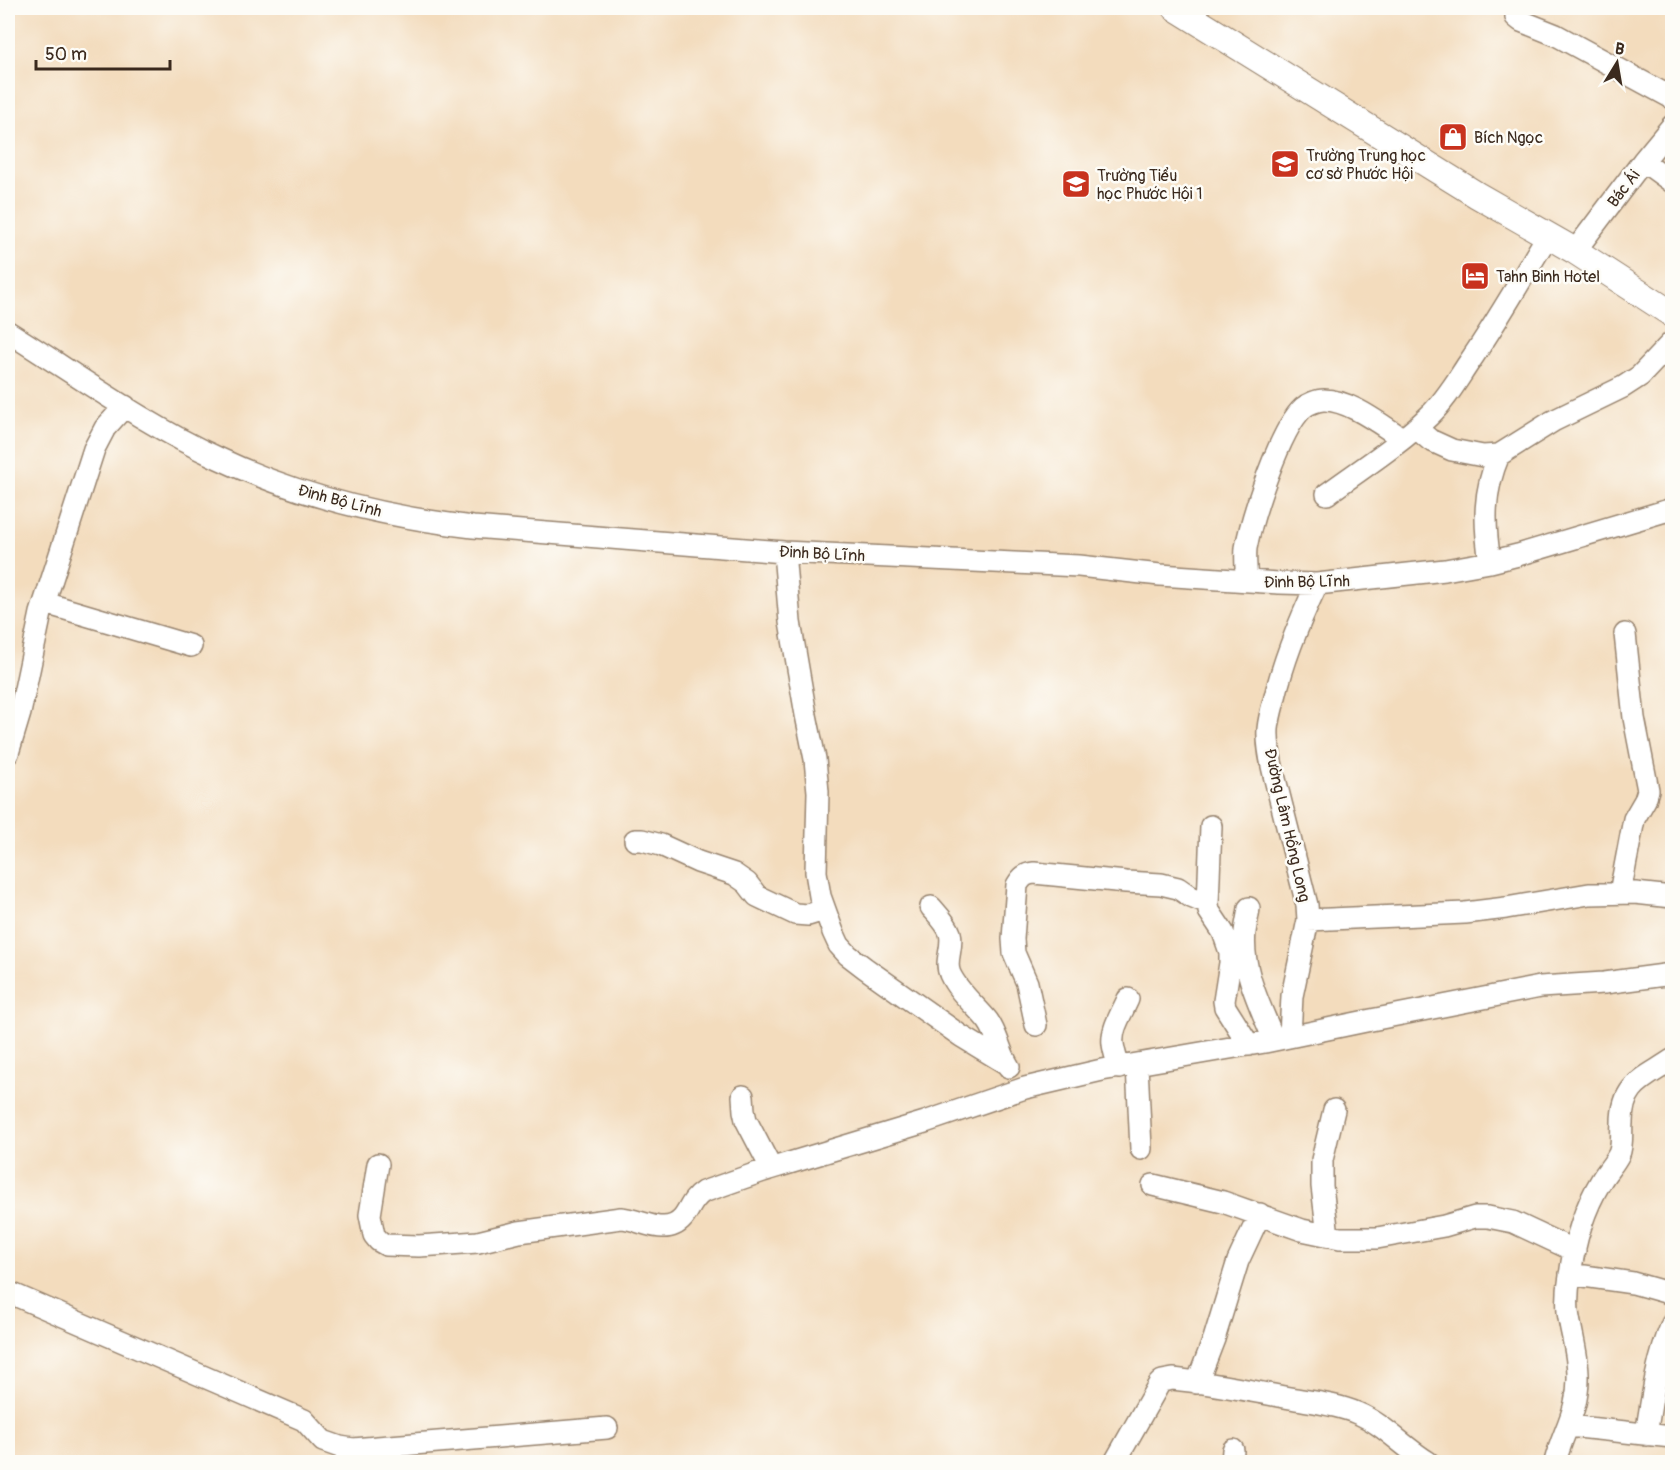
<svg xmlns="http://www.w3.org/2000/svg" width="1680" height="1470" font-family="Pangolin,sans-serif">
<rect width="100%" height="100%" fill="#fdfcf7"/>
<filter id="ink" filterUnits="userSpaceOnUse"><feTurbulence type="fractalNoise" baseFrequency=".0167" numOctaves="2"/><feDisplacementMap in="SourceGraphic" scale="12" xChannelSelector="R" yChannelSelector="G"/><feConvolveMatrix kernelMatrix="1 2 1 2 8 2 1 2 1" color-interpolation-filters="sRGB"/></filter>
<filter id="wash" filterUnits="userSpaceOnUse"><feTurbulence type="fractalNoise" baseFrequency=".008" numOctaves="4" result="noise"/><feDisplacementMap in="SourceGraphic" scale="24" xChannelSelector="R" yChannelSelector="G"/><feGaussianBlur stdDeviation="1.35" result="paint"/><feColorMatrix in="noise" values="0 0 0 0 0 0 0 0 0 0 0 0 0 0 0 0 0 1.4 0 .05"/><feComposite in="paint" operator="in"/></filter>
<g filter="url(#wash)">
<rect width="100%" height="100%" fill="#f3dcbd"/>
</g>
<g filter="url(#ink)">
<g fill="none" stroke-linecap="round" stroke-linejoin="round">
<g stroke="#97836e" stroke-width="24">
<path id="minor" d="M1519 8 1516 13V17L1521 21 1556 35 1672 98
M1643 161 1672 182
M1575 251 1643 161 1672 126
M8 332C77 375 144 424 218 458 298 496 386 517 473 527L784 552 1079 566 1160 575 1279 583 1317 584 1445 570 1490 562 1518 555 1672 509
M1416 428 1430 440 1452 450 1483 456 1499 455 1553 421 1623 387 1640 376 1672 342
M1327 494C1361 469 1399 445 1429 416 1445 401 1456 382 1468 364 1497 322 1522 278 1548 235
M784 552 790 622 806 715 815 759 818 792 816 872 820 896 833 932 839 945 848 955 865 968 961 1036 1007 1064
M1490 562C1484 523 1483 492 1499 455
M1247 581C1246 570 1245 559 1246 548 1252 516 1280 429 1303 408 1308 404 1317 400 1324 400 1350 400 1381 425 1402 438
M45 603 191 646
M8 753 20 713 41 613 94 449 105 428 125 406
M1211 826 1208 904 1209 911 1223 932 1230 952V963L1224 1001 1225 1007 1249 1045
M635 840H642L661 845 698 862 734 874 747 883 757 896 795 914 808 915 824 910
M1620 893 1634 819 1645 800 1648 790 1634 718 1625 634
M931 907C938 915 947 924 950 933 954 947 944 961 950 974 958 992 976 1006 988 1021 998 1035 1000 1053 1009 1067
M1249 908C1248 916 1246 924 1245 932 1241 970 1260 1005 1274 1040
M1308 920 1465 913 1506 908 1589 894 1635 893 1672 897
M1036 1025 1027 983 1014 953 1013 939 1017 885C1022 877 1025 874 1034 873L1126 882 1161 884 1178 888 1191 897 1208 904
M1290 1036 1292 996 1308 920 1307 905 1275 779C1271 763 1267 746 1268 729 1269 718 1272 708 1275 697 1284 658 1300 620 1317 584
M1137 1065 1141 1149
M1119 1068C1117 1060 1114 1052 1113 1044 1111 1029 1122 1013 1128 999
M743 1096 744 1111 746 1120 771 1168
M378 1164 370 1215 374 1235 379 1241 386 1245 419 1246 478 1242 519 1232 621 1218C641 1219 666 1238 683 1218 690 1209 692 1199 703 1192L763 1171 925 1122 1025 1088 1102 1070 1265 1042 1366 1021 1540 987 1604 983 1672 974
M1153 1185 1223 1202 1302 1230 1340 1238H1377L1444 1226 1475 1217H1488L1513 1222 1575 1251
M1328 1236 1322 1186V1160L1334 1110
M1570 1274 1633 1283 1672 1294
M8 1292 304 1420 323 1441 340 1447 353 1449 607 1428
M1197 1383 1214 1339 1238 1261 1260 1214
M1569 1426 1672 1437
M1646 1435C1652 1397 1657 1360 1672 1324
M1115 1462 1159 1384 1162 1381 1173 1379C1212 1383 1251 1391 1290 1398 1312 1402 1336 1404 1357 1413 1384 1424 1403 1447 1428 1462
M1232 1462 1233 1450
M1555 1462C1563 1431 1579 1410 1578 1375 1578 1354 1571 1333 1568 1312 1567 1300 1568 1287 1570 1276 1574 1244 1584 1209 1601 1181 1606 1172 1614 1164 1619 1154 1623 1145 1621 1133 1622 1123 1622 1084 1644 1079 1672 1060"/>
</g>
<g stroke="#97836e" stroke-width="28">
<path id="major" d="M1176 8 1477 195 1575 251 1672 314"/>
</g>
<use href="#minor" stroke="#fff" stroke-width="21"/>
<use href="#major" stroke="#fff" stroke-width="26"/>
</g>
</g>
<defs>
<g id="shop-square" transform="scale(1.5)"><rect x="-9" y="-9" width="18" height="18" rx="4" fill="#c8321e" stroke="#fdfcf7"/><path d="M-5-2.5h2.3a2.7 3.5 0 0 1 5.4 0H5L5.5 6h-11ZM-1.5-2.5h3a1.5 2.3 0 0 0-3 0Z" fill="#fff"/></g>
<g id="school-square" transform="scale(1.5)"><rect x="-9" y="-9" width="18" height="18" rx="4" fill="#c8321e" stroke="#fdfcf7"/><path d="M0-5L7-2L0 1L-7-2ZM-4 1L0 2.5L4 1V4Q0 6-4 4Z" fill="#fff"/></g>
<g id="hotel-square" transform="scale(1.5)"><rect x="-9" y="-9" width="18" height="18" rx="4" fill="#c8321e" stroke="#fdfcf7"/><path d="M-6-4.5h1.5V1H6V5H4.5V3h-9V5H-6ZM-4 0a1.8 1.8 0 1 1 3.6 0ZM.5 0V-2.5h3Q6-2.5 6 0Z" fill="#fff"/></g>
</defs>
<g fill-rule="evenodd">
<use href="#shop-square" x="1453" y="137"/>
<use href="#school-square" x="1285" y="164"/>
<use href="#school-square" x="1076" y="184"/>
<use href="#hotel-square" x="1475" y="276"/>
</g>
<g text-anchor="middle" stroke-width="5" stroke-linejoin="round" paint-order="stroke">
<g font-size="16" fill="#3b2a1e" stroke="#fdfcf7" text-anchor="start">
<text x="1474" y="143">Bích Ngọc</text>
<text x="1306" y="161">Trường Trung học<tspan x="1306" dy="18">cơ sở Phước Hội</tspan></text>
<text x="1097" y="181">Trường Tiểu<tspan x="1097" dy="18">học Phước Hội 1</tspan></text>
<text x="1496" y="282">Tahn Binh Hotel</text>
</g>
<g font-size="16" fill="#3b2a1e" stroke="#fdfcf7">
<text transform="translate(1623 188) rotate(-53)" y="6">Bác Ái</text>
<text transform="translate(340 500) rotate(15)" y="6">Đinh Bộ Lĩnh</text>
<text transform="translate(822 553) rotate(3)" y="6">Đinh Bộ Lĩnh</text>
<text transform="translate(1307 581) rotate(-1)" y="6">Đinh Bộ Lĩnh</text>
<text transform="translate(1288 825) rotate(77)" y="6">Đường Lâm Hồng Long</text>
</g>
</g>
<rect width="1680" height="1470" fill="none" stroke="#fdfcf7" stroke-width="30"/>
<g transform="translate(1617 63) rotate(11)" stroke="#fdfcf7" stroke-width="4.5" paint-order="stroke">
<path d="M0-4.5L10 22L0 15L-10 22Z" fill="#3b2a1e"/>
<text y="-9" font-size="16" font-weight="bold" text-anchor="middle" fill="#3b2a1e">B</text>
</g>
<path d="M36 60v9h134v-9" fill="none" stroke="#3b2a1e" stroke-width="3"/>
<text x="45" y="60" font-size="18" fill="#3b2a1e" stroke="#fdfcf7" stroke-width="4.5" paint-order="stroke">50 m</text>
</svg>
